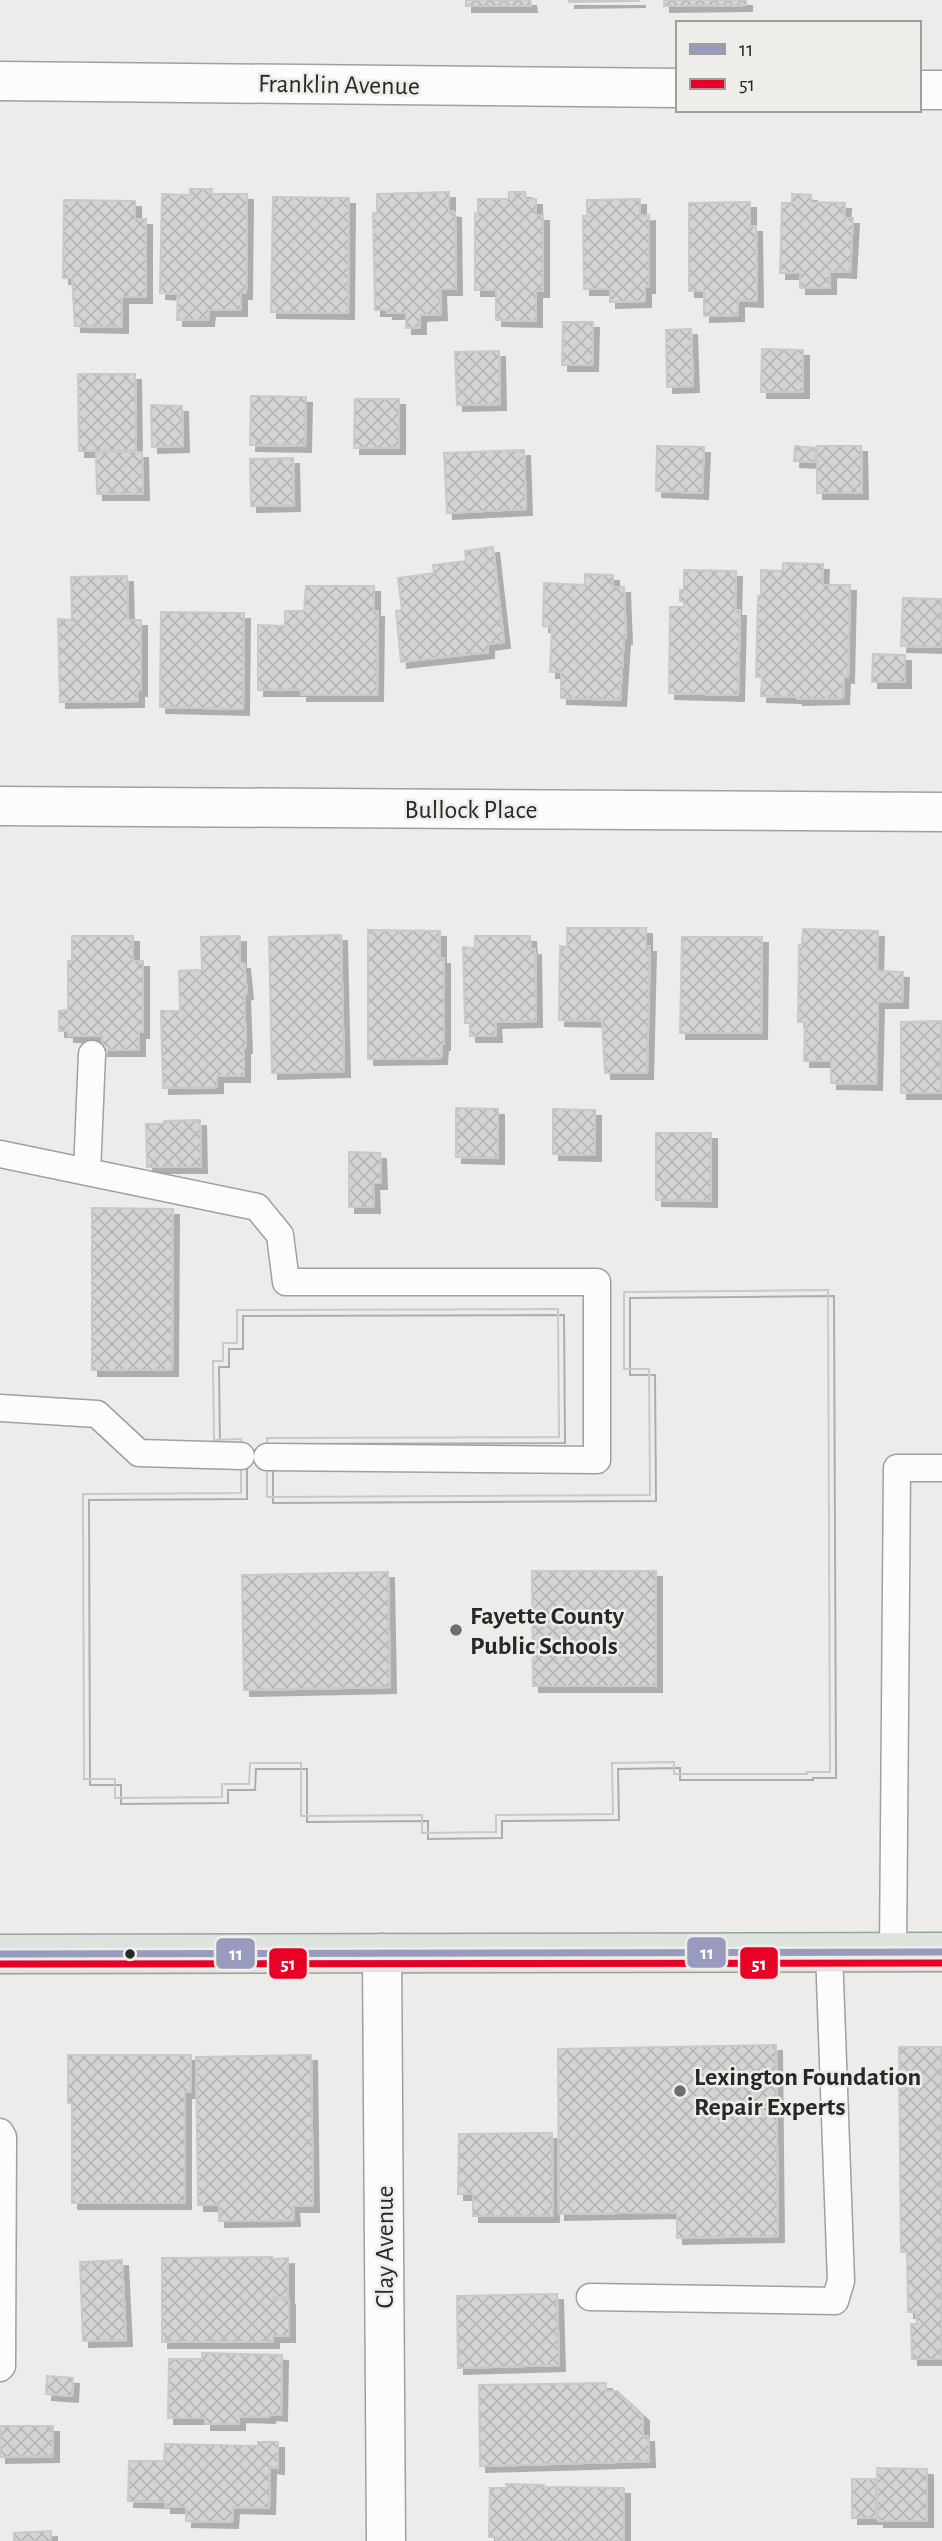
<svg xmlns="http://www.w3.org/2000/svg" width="942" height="2541" font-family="'Alegreya Sans',sans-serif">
<defs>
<pattern id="building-cross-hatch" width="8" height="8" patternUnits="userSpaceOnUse" patternTransform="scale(1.75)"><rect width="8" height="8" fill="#d5d4d3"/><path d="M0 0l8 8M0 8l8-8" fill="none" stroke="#b7b6b5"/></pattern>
<filter id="shadow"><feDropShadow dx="6" dy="6" stdDeviation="0" flood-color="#0004"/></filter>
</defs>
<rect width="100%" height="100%" fill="#edecea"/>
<path fill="url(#building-cross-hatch)" stroke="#cac9c7" stroke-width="2" fill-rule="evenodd" filter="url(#shadow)" d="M466 0H530L531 6H466Z
M569 0H639V1L569 2Z
M664 0H746V5L664 6Z
M190 189H212L211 194H247L246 293H241V310H209L208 320H177L178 294 160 293 162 194 190 195Z
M449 192V211L455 212 456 289H440L441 314 420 315V328H406V313H387L388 310H375L373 213H377V194Z
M509 192H525L526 199H536V215H543V291H536V321L496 320V290H475V213L478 214V199H509Z
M792 194 811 195V202L845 203 844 218H853L850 272 830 271V288H800V273H780L782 203H792Z
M273 197 349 198 348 313 271 312Z
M640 199V216L649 215V287H645V301L610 302V289H584L583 216H587V200Z
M64 200 135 201V219H146V297H122V327L75 326 72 278H63Z
M750 202V226H756L757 301 738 300V315L704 316V291H689V203Z
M563 322H593L592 365H562Z
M691 329 693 386 667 387 666 330Z
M762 349 803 350V392H761Z
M499 351 500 404 457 405 455 352Z
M78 374H135L136 450 79 451Z
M251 396 306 397 305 446 250 445Z
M355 399H399V448H354Z
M151 405 182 406 183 446 152 447Z
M657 446 704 447 702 493 656 491Z
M795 446 816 448 815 462 794 461Z
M817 446H861L862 493H817Z
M524 450 526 509 447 513 444 453Z
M96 452H142L143 494H97Z
M293 458 294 505 251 506 250 459Z
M493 547 504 642 488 644V652L401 662 396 611 402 610 398 578 434 573 433 565 466 561 465 551Z
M783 563 823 564 822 585H850L848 677 844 676 843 698 797 699 796 697 761 696 762 677H756L758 596H761V570L783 571Z
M684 570 736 571 735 610H740L738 695 669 693 670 607H684V601H680V590H684Z
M585 574 613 575V587H624L626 638H624L620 700 561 698V672H550L552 627 543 626 544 583 585 585Z
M127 576 128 620H141V690L138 689V701L60 702 58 619 72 620 71 577Z
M306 586H374V611H378L377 695H301V690H258V625L285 626V611H304Z
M903 598 942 599V647L901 646Z
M161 612 244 613 243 709 160 707Z
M873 654 905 655V682H872Z
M567 928H646V946H650L647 1073H605L602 1021 559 1020 560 946 567 947Z
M803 929 878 931 877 971 903 972 902 1002H878L876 1084 831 1083V1061H804L805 1022H798L799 945H802Z
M368 930 440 931V958H444V1044H442L441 1058 368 1059Z
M341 935 344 1071 272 1073 269 937Z
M72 936H133V961H143V1032H139V1050H102L103 1036H68V1031H59V1011L68 1010V961H72Z
M240 936V963H244L247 993 244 994 246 1047 244 1048V1076H217V1087L163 1088 161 1011H180L179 971 202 970 201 937Z
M475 936H530L531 950 535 949 536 1021 495 1022 496 1036H470V1023H465L463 947 475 948Z
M682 937H762L761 1033H680Z
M941 1021V1093H901V1022Z
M456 1108 498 1109V1158L456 1157Z
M553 1109 595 1110V1155L553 1154Z
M200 1120 201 1167H147L146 1124H164V1121Z
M656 1133H711V1201L656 1200Z
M349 1152 380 1153 381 1183H373L374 1207H349Z
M92 1208 173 1209 172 1370H92Z
M828 1290 830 1772H807V1774H674V1762L612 1763 613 1814 496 1815V1832L422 1833V1815L301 1816V1763H250L249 1784H222V1797L115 1798V1779H84L83 1494 241 1493V1439L214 1440 213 1361H223V1343H237V1310L558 1309 559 1437 267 1438V1497L650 1495 649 1369H624V1292ZM532 1571H656V1686H533ZM388 1572 390 1687 244 1690 242 1575Z
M828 1290 830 1772H807V1774H674V1762L612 1763 613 1814 496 1815V1832L422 1833V1815L301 1816V1763H250L249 1784H222V1797L115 1798V1779H84L83 1494 241 1493V1439L214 1440 213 1361H223V1343H237V1310L558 1309 559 1437 267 1438V1497L650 1495 649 1369H624V1292Z
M776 2045 778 2236 677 2238V2212L559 2214 558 2049Z
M899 2047H942V2359H912L911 2324H917L916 2312H908L907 2252H901Z
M68 2055H191V2092H185V2203H72V2103H68Z
M311 2055 313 2206H293L294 2220 219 2221V2205H198L196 2057Z
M552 2133 553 2216H473V2194H458L459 2134Z
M272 2257V2259L288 2258V2297H273V2299H289V2336H273V2342H162V2258Z
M122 2260 126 2340 83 2341 80 2262Z
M557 2294 559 2365 458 2368 457 2296Z
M202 2353 282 2355 281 2415 270 2414 269 2417 239 2416V2424H205V2418H168L169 2359H202Z
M47 2376 73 2378 72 2396 46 2394Z
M606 2383V2391H617L643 2415V2436H648L649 2461 480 2466 479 2385Z
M0 2426H53V2456L0 2457Z
M258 2442H278V2468L270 2467 269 2508 233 2507 232 2522 186 2521V2507H165V2502L128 2501 129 2461H164L165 2444 258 2446Z
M877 2468 927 2469V2521H878Z
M852 2479H876V2518H852Z
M506 2484 544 2485 543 2487 624 2488V2541H496V2537H489L490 2488H507Z
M51 2531V2541H14V2533Z"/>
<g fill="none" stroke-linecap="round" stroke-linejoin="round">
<g stroke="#a1a09f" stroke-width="29">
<path id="service" d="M0 1154 257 1207 280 1235 286 1282H597V1460L267 1457
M87 1172 92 1054
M0 1408 97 1414 139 1453 241 1456
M893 1952 897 1468H942
M0 2132 3 2137 2 2366 0 2368
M590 2297 835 2301 841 2281 829 1952"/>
</g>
<g stroke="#a1a09f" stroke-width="41">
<path id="minor" d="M0 81 678 88
M919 90H942
M0 806 942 812
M382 1953 386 2541"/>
</g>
<g stroke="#97a397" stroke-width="41">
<path id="primary" d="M0 1954 942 1952"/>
</g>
<use href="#service" stroke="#fcfcfc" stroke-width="26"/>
<use href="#minor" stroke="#fcfcfc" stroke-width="38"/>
<use href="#primary" stroke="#dde4dd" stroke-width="38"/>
<g stroke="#eeede9" stroke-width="12">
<path id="bus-1" d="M0 1954 942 1952"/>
</g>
<g stroke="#eeede9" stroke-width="12">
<path id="bus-2" d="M0 1964 942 1963"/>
</g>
<use href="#bus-1" stroke="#989bbd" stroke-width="7"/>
<use href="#bus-2" stroke="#e80027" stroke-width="7"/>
</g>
<g fill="#6e6d6b" stroke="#eeede9" stroke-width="2.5">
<circle cx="456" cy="1630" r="7"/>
<circle cx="680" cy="2091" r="7"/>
</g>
<circle fill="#292827" stroke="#eeede9" stroke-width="2.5" cx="130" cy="1954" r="6"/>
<g text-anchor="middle" stroke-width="5" stroke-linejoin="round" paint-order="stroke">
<g font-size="26" fill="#292827" stroke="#eeede9">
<text transform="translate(339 84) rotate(1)" y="9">Franklin Avenue</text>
<text x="471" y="818">Bullock Place</text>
<text transform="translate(384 2247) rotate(-90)" y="9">Clay Avenue</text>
</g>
<g font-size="26" font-weight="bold" fill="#292827" stroke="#eeede9" text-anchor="start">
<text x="470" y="1624">Fayette County<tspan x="470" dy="30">Public Schools</tspan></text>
<text x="694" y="2085">Lexington Foundation<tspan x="694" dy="30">Repair Experts</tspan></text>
</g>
</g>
<g stroke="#eeede9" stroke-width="2.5">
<rect x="686" y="1936" width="41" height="33" rx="7" fill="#989bbd"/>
<rect x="215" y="1937" width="41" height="33" rx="7" fill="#989bbd"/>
<rect x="739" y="1946" width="40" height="34" rx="7" fill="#e80027"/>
<rect x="268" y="1947" width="40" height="33" rx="7" fill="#e80027"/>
</g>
<g font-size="19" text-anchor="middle" font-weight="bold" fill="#fff">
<text x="707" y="1959">11</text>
<text x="236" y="1960">11</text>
<text x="759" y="1970">51</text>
<text x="288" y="1970">51</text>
</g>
<rect x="676" y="21" width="245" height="91" fill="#eeede9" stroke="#9f9e9b" stroke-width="2"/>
<rect x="690" y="44" width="35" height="10" fill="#989bbd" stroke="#9f9e9b" stroke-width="2"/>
<text x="739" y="56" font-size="21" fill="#292827">11</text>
<rect x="690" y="79" width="35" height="10" fill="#e80027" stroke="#9f9e9b" stroke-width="2"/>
<text x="739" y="91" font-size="21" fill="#292827">51</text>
</svg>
